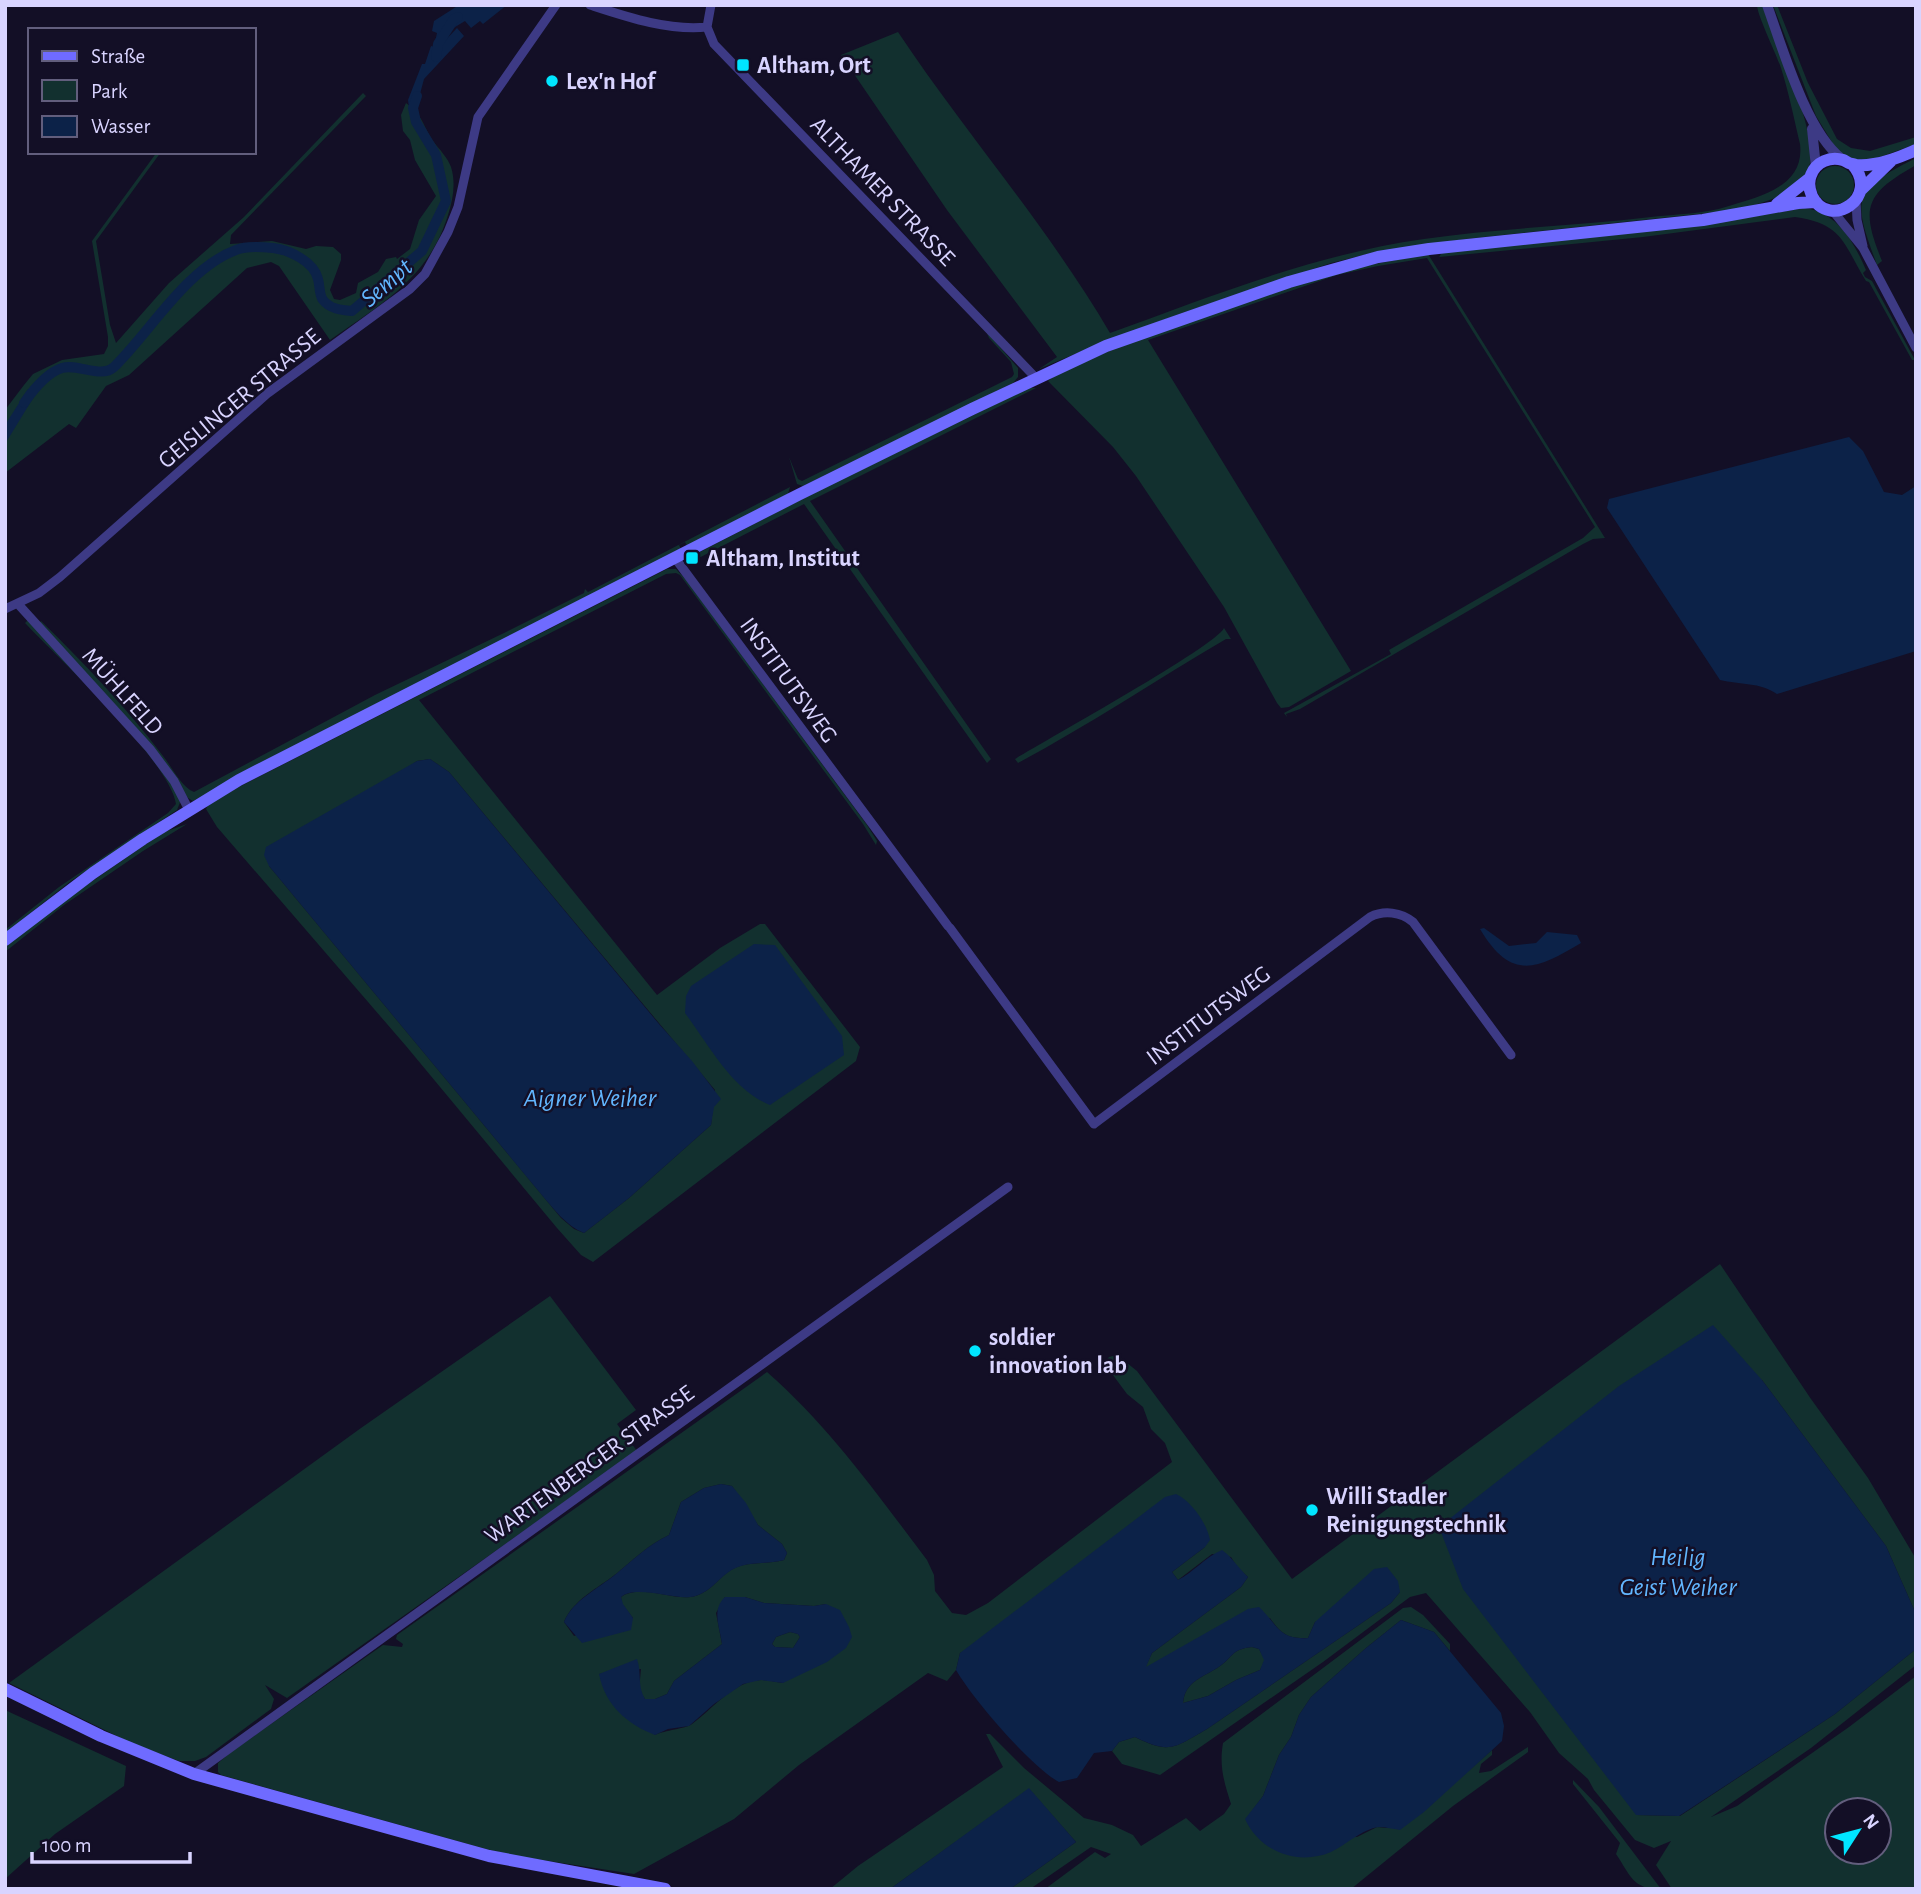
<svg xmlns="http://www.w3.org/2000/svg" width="1921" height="1894" font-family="'Alegreya Sans',sans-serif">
<rect width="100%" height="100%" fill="#130f26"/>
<path fill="#12302f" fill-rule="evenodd" d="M1757 5H1762C1775 36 1822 141 1808 170 1796 196 1761 203 1735 210L1466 239 1372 253 1331 263 1182 313 1106 341 1039 369 1057 357 947 210 841 55 898 32C966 134 1048 227 1110 333 1212 296 1316 254 1424 239 1499 228 1575 226 1651 217 1677 214 1704 214 1729 206 1761 196 1805 186 1800 144 1794 119 1789 93 1781 68 1776 53 1757 15 1757 5Z
M1773 5H1777L1808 83 1837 139 1851 148 1870 151 1916 137V144L1877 158 1856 160 1838 152 1816 116Z
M363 93 366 96 231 235 230 244 272 241 306 249 316 246 333 247 341 254V260L330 290 334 299 340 300 356 293 358 283 378 272 386 259 396 257 397 259 410 249 419 220 436 196 415 160 410 140 403 131 401 115 406 103C424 117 422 124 433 141 439 149 448 158 451 167 456 183 453 200 448 215 429 278 381 304 330 340L279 266 271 262 247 268 129 375 106 386 76 428 69 424 5 473V410L24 385 33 374 62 360 104 354 108 346V337L92 241 157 152H161L96 241 110 325 116 343 169 283 244 217Z
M1916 158V165C1865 194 1860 207 1882 261L1877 265C1853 200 1850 191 1916 158Z
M1816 185a19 19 0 1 1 38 0a19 19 0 1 1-38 0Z
M1805 208C1838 213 1854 242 1866 270L1863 273 1865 277 1872 281 1915 360H1912L1869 282 1866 281C1843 244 1844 224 1795 217L1643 237 1439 257 1443 251 1714 223Z
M1428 254 1605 538 1593 539 1583 544 1300 709 1286 714 1287 717 1284 713 1391 654 1389 650 1583 538 1595 527 1427 258 1378 266 1337 275 1148 340 1351 671 1289 707 1281 708 1277 703 1224 607 1136 476 1113 447 1048 381 1058 373 1133 341 1288 288 1359 267Z
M986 331 1018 368V377L1013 383 803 486 797 484 789 457 798 479 802 481 1012 377 1014 374 1011 362 989 338Z
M1029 388H1036L810 501 991 759 987 763 804 504 689 563 696 554 818 491Z
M790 487 788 494 687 546 685 542 679 545 681 549 193 801 188 798 160 758 39 624 41 621C84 663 126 707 163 756 172 767 181 787 194 792L375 695 504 633 584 593 585 589 588 592Z
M667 569H676L686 580 867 825 877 841 876 845 863 824 680 575 676 573 666 574 419 700 657 995 720 948 760 924H765L860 1047 856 1061 593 1262 581 1255 557 1228 406 1046 217 827 206 809 208 805 237 788ZM430 759 449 772 715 1090 711 1125 629 1198 584 1233 574 1229 561 1218 269 866 417 761Z
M28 620 140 740 173 784 181 800 177 810 71 881 5 933V930L59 887 168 813 176 804C169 760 58 658 25 623Z
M1224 628 1231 639H1226C1156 680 1089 725 1018 763L1015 759C1044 741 1216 646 1224 628Z
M187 824 143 851 64 905 5 952V947L72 895 164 832Z
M1720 1264 1811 1399 1868 1478 1916 1559V1614L1886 1546 1762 1380 1636 1815 1680 1816 1835 1714 1916 1649V1665L1811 1748 1711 1817 1737 1806 1849 1727 1916 1676V1889H1672L1656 1865 1671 1841 1654 1848 1635 1840 1594 1790 1588 1779 1559 1753 1530 1712 1426 1593 1410 1597 1323 1662 1160 1775 1122 1764 1112 1751 1119 1742 1135 1737C1170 1755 1175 1747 1207 1729L1391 1603 1400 1592 1315 1622 1308 1638C1288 1639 1281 1634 1270 1618L1145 1668 1152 1653 1241 1587 1248 1577 1237 1567 1231 1557 1212 1554 1178 1580 1172 1572 1205 1547 960 1653 956 1670 947 1681 928 1673 799 1765 734 1819 634 1874 516 1856 486 1849 221 1775 218 1772V1763L230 1753 383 1645 402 1647 403 1644 396 1639 397 1635 767 1372C829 1426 877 1494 927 1560L934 1575 935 1591 952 1613 966 1615 988 1603 1172 1462 1165 1443 1151 1429 1143 1407 1127 1394 1104 1363 1109 1357 1117 1355 1137 1371 1292 1579ZM721 1484 732 1486 758 1525 782 1544 787 1553 784 1560C769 1564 754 1562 740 1566 721 1571 712 1595 690 1597 670 1599 638 1584 621 1597L622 1604 633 1618 574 1636 564 1622C573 1600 598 1588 616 1574 634 1559 648 1545 669 1535L681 1502 704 1488ZM725 1597H745L764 1603 814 1606 826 1604 783 1683C776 1682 768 1680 761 1680 733 1681 713 1709 692 1724 685 1729 665 1730 655 1735L599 1674 641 1669 639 1690 645 1699H655L667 1694 674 1681 722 1644 716 1613ZM1837 1810H1879V1852H1837Z
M550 1296 636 1410 617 1424 637 1451 287 1698 265 1685 274 1699 271 1709 206 1757 195 1761H179L131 1743 9 1683 361 1428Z
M1411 1607 1423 1615 1450 1644V1651L1434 1632 1401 1620 1366 1648 1311 1697 1299 1715 1291 1737 1279 1755 1263 1796 1246 1819 1357 1837 1377 1827 1387 1828 1460 1778 1492 1750V1755L1481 1764 1479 1773 1491 1771 1528 1747V1752L1453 1806 1351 1889H1045L1095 1852 1105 1858 1111 1854 1091 1847 1030 1889H1010L1076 1842 1029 1789 890 1889H830L858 1866 1003 1767 986 1734H990L1024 1768 1084 1818 1112 1825 1133 1835 1141 1846 1186 1818 1200 1831 1224 1814 1231 1804C1224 1782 1219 1766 1223 1743L1403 1608Z
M790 1632 798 1634 800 1637 793 1648 775 1647 772 1644 776 1637Z
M1252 1647 1259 1649 1265 1660 1260 1670 1236 1680 1208 1696 1183 1703C1185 1680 1205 1677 1220 1666 1234 1656 1232 1649 1252 1647Z
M5 1710 126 1766 124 1786 55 1834 5 1879Z
M1573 1780 1599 1807 1661 1889C1632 1889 1631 1876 1616 1854L1620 1843 1573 1784Z"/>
<path fill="#0c2248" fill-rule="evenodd" d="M459 5H507L483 24 480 21 471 28 465 21 450 30 452 26 449 25 441 31 439 47 457 28 464 36 424 79 416 109 409 107 408 100 422 64H425L431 46 434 47 437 33 432 31 434 21Z
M28 389 35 395 5 444V425Z
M1849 437 1863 451 1884 492 1902 495 1916 486V651L1777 694C1760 682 1740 685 1720 680L1607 508 1609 499Z
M430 759 449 772 659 1024 692 1061 721 1099 714 1107 711 1125 629 1198 584 1233C565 1225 554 1209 541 1194L269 866 264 855 266 847 280 839 417 761Z
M1484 928 1509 946 1536 943 1547 932 1577 935 1581 943C1536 970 1511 981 1480 929Z
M754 944 775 945 842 1036 844 1055 770 1105C732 1090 709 1045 685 1013L686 996 691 986Z
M1713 1325 1762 1380 1886 1546 1916 1614V1649L1835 1714 1679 1816 1636 1815 1463 1589 1439 1527 1619 1386Z
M721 1484 732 1486 746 1503 758 1525 782 1544 787 1553 784 1560C769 1564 754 1562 741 1566 721 1571 712 1595 690 1597 671 1599 636 1585 621 1597L623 1604 633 1618 631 1630 582 1643 564 1622C573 1600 598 1589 616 1574 634 1559 648 1545 669 1535L681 1502 704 1488Z
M1176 1494C1191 1501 1207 1523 1210 1540L1205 1547 1172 1572 1178 1580C1194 1572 1205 1557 1222 1550 1233 1558 1238 1568 1248 1577L1241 1587 1152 1653 1146 1667 1248 1609 1259 1607C1278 1625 1279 1640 1308 1638L1315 1622 1374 1569 1387 1567 1398 1581 1400 1592 1391 1603 1207 1729C1175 1747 1171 1755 1135 1737L1119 1742 1112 1751 1094 1753 1077 1778 1059 1782C1030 1766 973 1699 956 1670L960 1653 1165 1497ZM1252 1647 1259 1649 1264 1660 1260 1670 1236 1680 1208 1696 1183 1703C1185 1680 1205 1677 1220 1666 1234 1656 1232 1649 1252 1647Z
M725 1597H745L764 1603 814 1606 826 1604 840 1610 849 1627 852 1637 846 1648 827 1662 783 1683 761 1680 743 1684 714 1704 689 1726 668 1729 655 1735C627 1724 605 1705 599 1674L637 1659C642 1673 637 1686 645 1699H655L667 1694 674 1681 722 1644C720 1627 711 1610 725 1597ZM790 1632 798 1634 800 1637 793 1648 775 1647 772 1644 776 1637Z
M1401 1620 1434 1632 1501 1713 1504 1726 1502 1741 1424 1812 1400 1830C1393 1829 1386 1827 1379 1827 1362 1829 1346 1845 1331 1852 1298 1866 1260 1852 1245 1819L1263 1796 1279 1755 1291 1737 1299 1715 1311 1697 1366 1648Z
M1029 1788 1076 1842 1010 1889H890Z"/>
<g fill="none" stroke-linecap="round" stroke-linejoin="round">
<path stroke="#0c2248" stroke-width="10" d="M436 57 438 44 454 19 458 17
M24 403C33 390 46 373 62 368 78 363 101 379 114 367 150 332 187 268 236 250 245 246 263 247 273 248 290 250 314 262 318 279 320 286 319 295 323 300 330 309 341 310 352 311L422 251 446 201 436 155 416 122 413 108 417 96"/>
<path stroke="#3d3a85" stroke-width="9" d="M590 5C627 17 668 31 707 27
M711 5 707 27 714 44 1036 378
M1856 201 1857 220 1863 246
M1832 210 1863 248 1916 348
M675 558 948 926
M18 604 150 749 174 781 189 810
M5 609 39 593 60 577 268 393 410 289 425 274 448 232 458 207 478 117 556 5
M950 928 1094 1124 1370 917C1384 910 1401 912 1413 922L1511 1055
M194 1774 1008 1187"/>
<path stroke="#3d3a85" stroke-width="10" d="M1767 5C1783 49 1806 131 1842 159
M1812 129 1816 167"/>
<path stroke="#6f6bff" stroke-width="12" d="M1852 164C1882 197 1829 231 1812 196 1809 189 1808 182 1811 175 1816 162 1830 156 1843 160 1846 161 1849 164 1853 164 1858 166 1868 165 1874 164 1889 162 1902 156 1916 150
M1861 190 1891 161
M1777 204 1810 178
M5 940 93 873 143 839 239 780 798 495 972 409 1106 346 1289 282 1378 257 1429 249 1703 220 1798 203 1816 202
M5 1689 101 1736 194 1774 489 1856 665 1889"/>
</g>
<g fill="#00e5ff" stroke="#130f26" stroke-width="2.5">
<rect x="736" y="58" width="14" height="14" rx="3.5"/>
<circle cx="552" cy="81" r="7"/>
<rect x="685" y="551" width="14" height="14" rx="3.5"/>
<circle cx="975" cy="1351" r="7"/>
<circle cx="1312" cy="1510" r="7"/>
</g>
<g text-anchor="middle" stroke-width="5" stroke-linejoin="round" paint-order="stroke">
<g font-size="24" font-weight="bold" fill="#d9d4ff" stroke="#130f26" text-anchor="start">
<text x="757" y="73">Altham, Ort</text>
<text x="566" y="89">Lex'n Hof</text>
<text x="706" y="566">Altham, Institut</text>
<text x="989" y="1345">soldier<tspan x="989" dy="28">innovation lab</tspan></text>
<text x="1326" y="1504">Willi Stadler<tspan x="1326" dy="28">Reinigungstechnik</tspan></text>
</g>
<g font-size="24" fill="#d9d4ff" stroke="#130f26">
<text transform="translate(883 191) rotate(46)" y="8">ALTHAMER STRASSE</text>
<text transform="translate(239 398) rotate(-40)" y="8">GEISLINGER STRASSE</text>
<text transform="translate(789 680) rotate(54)" y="8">INSTITUTSWEG</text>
<text transform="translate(123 691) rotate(48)" y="8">MÜHLFELD</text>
<text transform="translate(1208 1015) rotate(-37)" y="8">INSTITUTSWEG</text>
<text transform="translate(589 1464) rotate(-36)" y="8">WARTENBERGER STRASSE</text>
</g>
<g font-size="26" font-style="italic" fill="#62b6ff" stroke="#130f26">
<text transform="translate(386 282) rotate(-41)" y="9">Sempt</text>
<text x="590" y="1106">Aigner Weiher</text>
<text x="1678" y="1565">Heilig<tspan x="1678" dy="30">Geist Weiher</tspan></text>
</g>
</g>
<rect width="1921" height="1894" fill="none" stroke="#d9d4ff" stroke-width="14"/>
<rect x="28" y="28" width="228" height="126" fill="#130f26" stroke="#625e7d" stroke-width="2"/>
<rect x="42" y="51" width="35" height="10" fill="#6f6bff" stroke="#625e7d" stroke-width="2"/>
<text x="91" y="63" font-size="21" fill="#d9d4ff">Straße</text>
<rect x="42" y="80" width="35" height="21" fill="#12302f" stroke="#625e7d" stroke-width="2"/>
<text x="91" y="98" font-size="21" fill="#d9d4ff">Park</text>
<rect x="42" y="116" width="35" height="21" fill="#0c2248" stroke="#625e7d" stroke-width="2"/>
<text x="91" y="133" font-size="21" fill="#d9d4ff">Wasser</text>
<g transform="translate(1858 1831) rotate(54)"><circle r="33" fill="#130f26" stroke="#625e7d" stroke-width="2"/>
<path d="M0-5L12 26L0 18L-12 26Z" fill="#00e5ff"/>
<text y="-10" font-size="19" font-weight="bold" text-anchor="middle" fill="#d9d4ff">N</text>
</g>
<path d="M32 1852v10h158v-10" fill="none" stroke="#d9d4ff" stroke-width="3.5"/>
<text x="42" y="1852" font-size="21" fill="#d9d4ff" stroke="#130f26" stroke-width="5" paint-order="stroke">100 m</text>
</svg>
